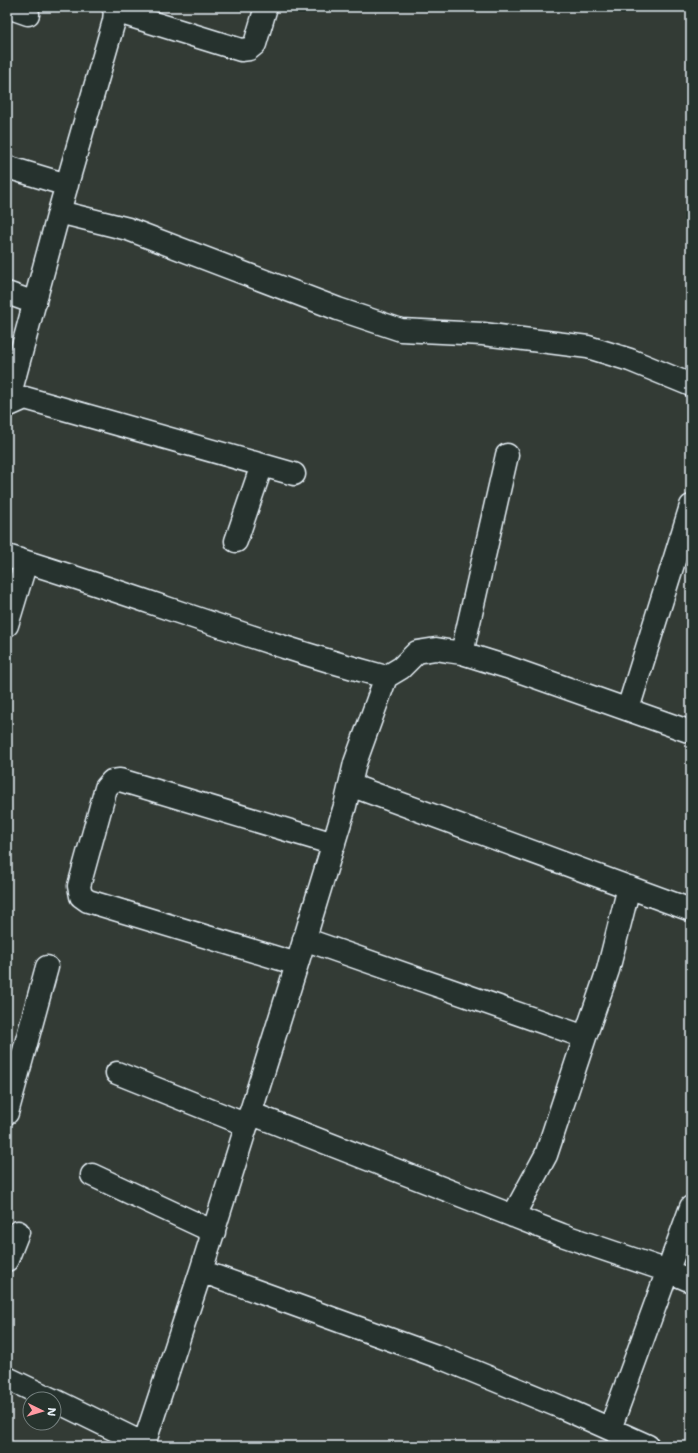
<svg xmlns="http://www.w3.org/2000/svg" width="698" height="1453" font-family="'Shantell Sans',sans-serif">
<rect width="100%" height="100%" fill="#333b35"/>
<filter id="ink" filterUnits="userSpaceOnUse"><feTurbulence type="fractalNoise" baseFrequency=".025" numOctaves="2"/><feDisplacementMap in="SourceGraphic" scale="8" xChannelSelector="R" yChannelSelector="G"/><feConvolveMatrix kernelMatrix="1 2 1 2 8 2 1 2 1" color-interpolation-filters="sRGB"/></filter>
<g filter="url(#ink)">
<g fill="none" stroke-linecap="round" stroke-linejoin="round">
<g stroke="#e8f1f8" stroke-width="25">
<path id="minor" d="M8 7 28 14
M115 11 241 50 249 49 255 44 266 7
M7 167 67 185
M59 212 128 229 338 309 401 330 483 334 588 347 630 360 691 385
M7 293 35 303
M7 405 59 212 114 21 115 11 113 7
M7 406 25 398 294 474
M236 541 262 465
M7 556C134 594 258 643 386 677L401 668 417 652 436 649 448 651 462 653 507 667 691 732
M7 625 26 562
M462 653 507 455
M628 709 691 506
M350 785 691 910
M304 939 585 1037
M297 964 88 901 81 896 79 886 106 788 112 781 120 780 334 844
M117 1073 247 1125
M7 1113 47 967
M250 1113 562 1235 668 1271 691 1281
M92 1175 214 1232
M513 1216 546 1155 585 1037 608 970 629 887
M7 1260 18 1232
M201 1271 439 1357 563 1408 648 1446
M7 1378 51 1399
M54 1400 144 1444 201 1271 297 964 345 806 355 763 386 677
M610 1429 691 1207"/>
</g>
<use href="#minor" stroke="#26332d" stroke-width="22"/>
</g>
</g>
<rect width="698" height="1453" fill="none" stroke="#26332d" stroke-width="24"/>
<rect x="12" y="12" width="674" height="1429" fill="none" stroke="#e8f1f8" stroke-width="1.5" filter="url(#ink)"/>
<g transform="translate(42 1411) rotate(95)"><circle r="19" fill="#26332d" stroke="#747f7e"/>
<path d="M0-3L7 15L0 10L-7 15Z" fill="#ff9aa2"/>
<text y="-6" font-size="11" font-weight="bold" text-anchor="middle" fill="#e8f1f8">N</text>
</g>
</svg>
